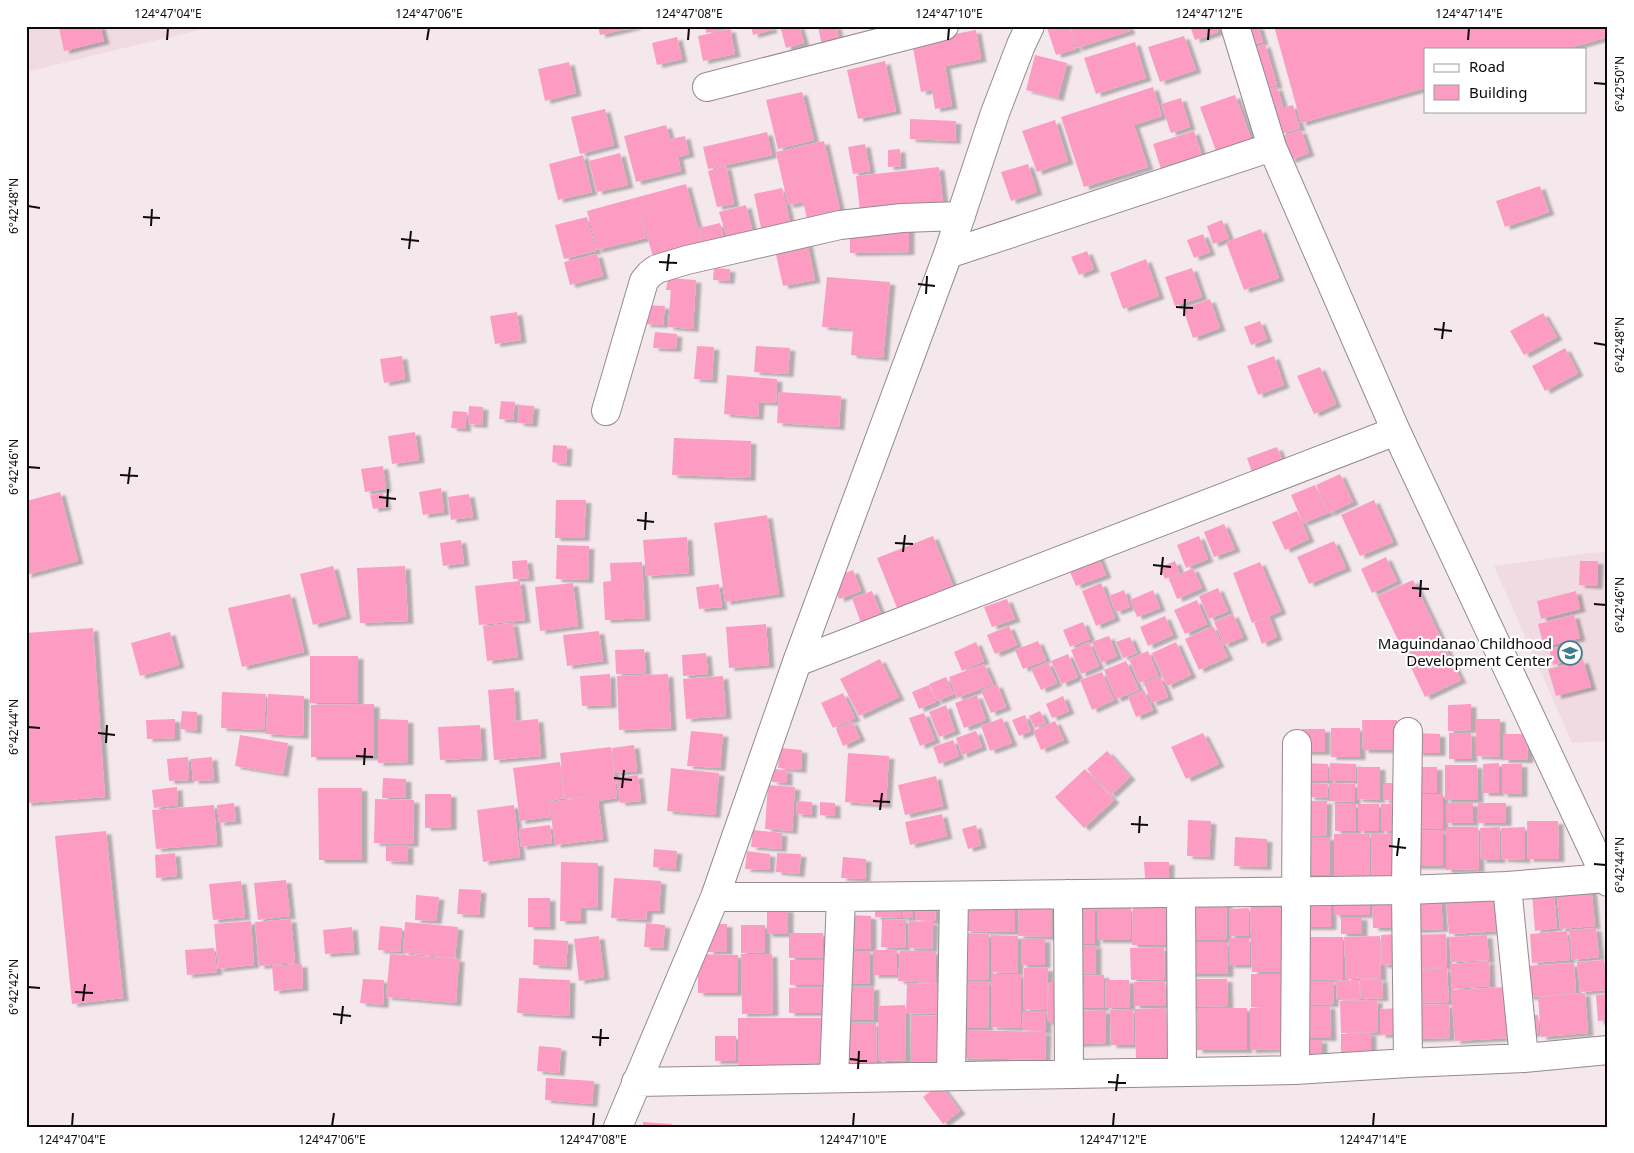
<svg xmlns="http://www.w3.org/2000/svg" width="1634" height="1153" font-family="'Noto Sans',sans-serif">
<defs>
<filter id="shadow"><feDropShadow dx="5.5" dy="3" stdDeviation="1" flood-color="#0004"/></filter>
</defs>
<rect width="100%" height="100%" fill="#f5e8ec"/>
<path fill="#f1dbe2" d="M26 26H215L26 72Z
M1608 552V741L1572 743 1494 566 1589 553Z"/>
<path fill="#fd9cc2" filter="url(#shadow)" d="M64 26H100L104 41 64 51 59 28Z
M598 26H635V27L600 35Z
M705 26H725L726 29 706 33Z
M751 26H771L772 30 753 35Z
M780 26H799L804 43 786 48Z
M822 26H836L841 45 823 49 818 27Z
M1053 26H1069L1076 49 1056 55 1047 28Z
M1070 26H1128L1130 31 1077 48Z
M1190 26H1216L1218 32 1195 40Z
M1239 26H1258L1263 42 1245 47Z
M1274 26H1608V37L1565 49H1425V88L1301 123Z
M730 29 735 54 703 61 698 36Z
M976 30 981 59 945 66 952 106 935 109 932 90 921 92 912 42Z
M1184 36 1196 70 1160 82 1148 47Z
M677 37 682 59 657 65 652 43Z
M1135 42 1146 78 1096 94 1084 58Z
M1265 44 1277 85 1260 90 1247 50Z
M1035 55 1067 63 1058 98 1026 90Z
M885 61 896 111 858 119 847 70Z
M569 62 576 93 545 101 538 69Z
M1153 87 1162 116 1134 125 1148 167 1084 187 1061 117Z
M1277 87 1283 106 1266 111 1260 92Z
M802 92 814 140 778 149 766 100Z
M1235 95 1252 141 1217 154 1200 107Z
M1181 98 1190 127 1171 133 1161 104Z
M1293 105 1300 128 1281 134 1273 110Z
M605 109 614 145 580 154 571 117Z
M910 119 956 121 955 141 910 139Z
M1055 120 1068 161 1037 172 1022 131Z
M666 125 670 139 685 136 689 154 678 157 681 171 636 182 624 136Z
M1301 130 1309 153 1290 160 1282 136Z
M1194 131 1203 159 1162 172 1153 144Z
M767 132 772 155 708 169 703 147Z
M824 141 840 210 807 218 803 202 788 205 776 152Z
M865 144 870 171 853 174 848 147Z
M900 149 901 166 888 167V150Z
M620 153 628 185 597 192 589 161Z
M583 155 592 192 558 200 549 164Z
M1028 164 1037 192 1011 201 1001 172Z
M726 166 734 204 717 207 708 171Z
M939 167 943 202 860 211 856 176Z
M686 184 703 247 654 260 637 202 646 238 597 250 587 211Z
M1540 186 1549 212 1505 227 1496 201Z
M782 188 790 222 761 228 754 194Z
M746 205 754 237 729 244 719 212Z
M587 217 596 251 564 259 555 225Z
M1222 220 1229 238 1213 244 1207 226Z
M720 223 725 242 704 248 699 228Z
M909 228V252L850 253V229Z
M1261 229 1279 278 1244 290 1226 242Z
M1203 234 1210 252 1194 258 1187 240Z
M807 242 815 280 783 286 775 250Z
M1087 251 1094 269 1079 275 1071 257Z
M597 254 603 276 570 285 564 262Z
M1146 259 1159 296 1123 309 1110 273Z
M714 268 730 269 729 281 713 280Z
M1192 268 1202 297 1175 306 1165 277Z
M827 277 890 282 883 358 851 355 853 329 822 327Z
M668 278 696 280 693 329 668 327 671 290H666Z
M1210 299 1220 328 1193 338 1183 309Z
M646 305 665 306 663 325 645 324Z
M517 312 521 340 495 344 490 316Z
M1543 313 1557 337 1524 355 1510 331Z
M1260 321 1267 339 1251 345 1244 327Z
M655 332 677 334 676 349 653 348Z
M697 346 714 347 712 380 694 379Z
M756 346 790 348 788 374 754 372Z
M1565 348 1578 373 1545 391 1532 366Z
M402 356 405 379 384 383 380 359Z
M1274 356 1284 385 1258 395 1247 366Z
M1320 367 1336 404 1314 414 1297 376Z
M727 375 777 379 776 403 759 402 758 417 724 414Z
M779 392 841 396 839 427 777 423Z
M501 401 515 402 513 420 499 419Z
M519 405 534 406 532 424 518 423Z
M469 406 483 407 482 425 468 424Z
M453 411 467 412 465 429 451 428Z
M415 432 419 460 392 464 388 436Z
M674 438 751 441 750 478 672 475Z
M553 445 567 446 566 464 552 462Z
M1277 447 1285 467 1254 478 1247 458Z
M383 466 386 489 365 492 361 469Z
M1340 474 1353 502 1329 513 1316 485Z
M1315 485 1328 513 1303 523 1291 495Z
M441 488 444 512 423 515 419 492Z
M60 492 78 561 26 575V501Z
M383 493 386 507 373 509 370 495Z
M469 494 473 517 451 520 448 497Z
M556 500H586L584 538H555Z
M1374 500 1393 542 1360 556 1341 515Z
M1297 511 1309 539 1285 550 1272 522Z
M767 515 779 594 725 602 714 523Z
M1224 524 1235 549 1214 557 1204 532Z
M933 536 955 591 899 613 877 558Z
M1199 536 1208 559 1186 568 1177 545Z
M687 537 689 573 646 576 643 540Z
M461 540 464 563 443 566 440 543Z
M1334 541 1346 568 1309 584 1297 557Z
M557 545 589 546 588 580 556 579Z
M1097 553 1106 575 1076 586 1067 565Z
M1386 557 1397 581 1372 593 1361 569Z
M527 560 529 578 513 579 512 561Z
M1175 561 1180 573 1165 579 1160 568Z
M1580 561H1598L1597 586 1579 585Z
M642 562 645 618 605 620 603 582 611 581 610 563Z
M1260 562 1281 611 1252 623 1233 573Z
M333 566 346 616 313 625 300 574Z
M405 566 408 621 360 623 357 568Z
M1193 568 1202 588 1177 599 1169 579Z
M853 570 861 591 839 599 832 578Z
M1413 580 1461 680 1425 697 1377 596Z
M520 581 525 620 479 625 475 586Z
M573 583 578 626 540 631 535 587Z
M1101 583 1115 618 1096 626 1082 591Z
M719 584 722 607 699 609 696 587Z
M1218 588 1228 611 1209 619 1199 596Z
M1124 590 1130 607 1116 612 1109 596Z
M1153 590 1160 608 1137 617 1130 600Z
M872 591 883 619 862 626 852 598Z
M1576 591 1580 609 1541 619 1537 601Z
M290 594 304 652 242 667 228 608Z
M1007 599 1015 619 992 627 984 607Z
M1197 600 1207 624 1185 634 1174 610Z
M1233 614 1243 637 1224 645 1214 622Z
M1574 615 1580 638 1544 647 1538 624Z
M1165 616 1173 635 1148 646 1140 627Z
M1269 616 1277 637 1262 644 1254 623Z
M1083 622 1090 639 1070 647 1063 630Z
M513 623 518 657 487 661 483 626Z
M766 624 769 665 729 668 726 627Z
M1009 626 1017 645 995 654 987 635Z
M1213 626 1228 657 1199 670 1185 639Z
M93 628 105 797 26 803V633Z
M599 631 603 661 567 666 563 635Z
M170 632 179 665 140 676 131 643Z
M1109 636 1117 656 1101 663 1092 642Z
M1130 637 1137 653 1123 658 1116 642Z
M1038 641 1046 660 1023 669 1015 650Z
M976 642 984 661 962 671 954 652Z
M1089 642 1099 666 1081 674 1071 650Z
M1176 642 1191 675 1167 686 1152 653Z
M1574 644 1577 658 1553 665 1549 649Z
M644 649 646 673 616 674 615 650Z
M1148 651 1158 675 1139 683 1129 659Z
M706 653 708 674 683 676 682 655Z
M1068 654 1078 677 1062 684 1051 661Z
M310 656H358V703H310Z
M880 659 899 697 859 716 840 679Z
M1583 660 1591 687 1556 696 1548 669Z
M1126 661 1139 690 1116 699 1104 670Z
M1048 662 1057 683 1041 690 1031 669Z
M984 664 993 684 957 698 949 677Z
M1102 672 1114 700 1092 710 1080 680Z
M610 674 611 705 582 706 580 676Z
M668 674 671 728 619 730 617 676Z
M723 676 726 716 686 719 683 679Z
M1160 676 1168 697 1152 703 1144 683Z
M946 677 954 694 937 701 929 684Z
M997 684 1006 707 991 713 981 691Z
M929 685 936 702 919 709 912 692Z
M514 688 516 720 505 722 538 719 541 756 494 760 488 690Z
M1144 690 1153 710 1136 717 1128 697Z
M222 692 266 694 264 730 221 728Z
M843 693 855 718 833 728 821 703Z
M268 694 304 696 303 736 266 734Z
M977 695 986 720 964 728 955 703Z
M1063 696 1069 711 1052 718 1046 704Z
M374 704V757H311V705Z
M1471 704V730L1448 731V705Z
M946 705 955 731 939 737 929 712Z
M182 711 197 712 196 731 180 729Z
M1040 711 1046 723 1035 728 1029 716Z
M924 713 935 740 920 746 909 718Z
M1025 715 1031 731 1019 736 1012 720Z
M1002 718 1012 743 990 751 981 726Z
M175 719V738L147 739 146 720Z
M378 719 408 720V762L378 763Z
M1476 719H1500V757L1476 756Z
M1362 720H1397V750H1363Z
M852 721 860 738 843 746 836 729Z
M1055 721 1064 740 1041 750 1033 731Z
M480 725 482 758 440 760 438 727Z
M1331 728H1360V757H1331Z
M1302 729H1325V752H1302Z
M691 731 723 734 720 768 687 766Z
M976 731 982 747 962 755 956 738Z
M1203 733 1219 764 1186 779 1171 747Z
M1417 733 1440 734V753H1417Z
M1449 733H1471L1472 759H1449Z
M1503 734H1527L1528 760H1503Z
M240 735 288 743 283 774 235 766Z
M953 740 959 756 939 764 933 747Z
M634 745 637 771 615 773 612 748Z
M611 747 617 798 598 801 603 839 555 845 549 802 598 796 565 799 560 753Z
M780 748 802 750 801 770 778 768Z
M1107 751 1130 777 1111 795 1087 769Z
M848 753 889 756 886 805 845 802Z
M188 757 189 780 169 781 167 759Z
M212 757 214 780 193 781 191 759Z
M560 762 564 798 549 801 548 798 550 817 520 821 513 768Z
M1305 763 1328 764V781H1305Z
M1330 763 1356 764V781H1329Z
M1499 763V793H1483V764Z
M1502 764H1522V794H1502Z
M1445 765H1477L1478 800H1445Z
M1358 767H1380V800L1357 799Z
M1414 767H1437V793H1414Z
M671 768 719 773 715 815 667 811Z
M773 769 787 770V783L772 782Z
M1085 769 1114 800 1084 828 1055 797Z
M638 775 641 801 620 803 616 778Z
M936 776 943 806 905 815 898 785Z
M383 778 406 779V798H382Z
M1310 783 1328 784 1327 798 1309 797Z
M1329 783 1355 784V802L1329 801Z
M1383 783H1403V801L1383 800Z
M768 785 795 787 792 831 765 829Z
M177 787 178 805 154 808 152 790Z
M318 788H362V860H319Z
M425 794H451V827L425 828Z
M1410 794H1443V829H1410Z
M375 799 414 800 413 844 374 843Z
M797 801 812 802 811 815 796 814Z
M1306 801H1327L1326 836 1305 835Z
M820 802 835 803V816L820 815Z
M234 803 236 821 219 823 217 805Z
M1446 803H1473V823H1446Z
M1478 803H1506V823H1478Z
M1335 804H1356V831H1335Z
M1358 804H1379V831H1358Z
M1381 804H1402V831H1381Z
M214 805 217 844 156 849 152 810Z
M514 805 520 857 483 862 477 810Z
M942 814 947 836 910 845 905 822Z
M1188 820 1211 821 1209 857 1187 856Z
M1527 821H1558L1559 859H1528Z
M550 825 552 843 521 847 519 829Z
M976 825 981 845 968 849 962 829Z
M1446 827H1478L1479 869 1446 870Z
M1500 827V860H1481L1480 828Z
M1525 827V860L1502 859 1501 828Z
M753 830 782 833 781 849 751 847Z
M1443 830V866H1411L1410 831Z
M106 831 123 998 72 1004 55 836Z
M1334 834H1370L1369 876H1334Z
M1371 834H1404V876H1371Z
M1235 837 1267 839 1266 867 1234 866Z
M1302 837H1330V875H1302Z
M386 845H408V862L386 861Z
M654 849 677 851 675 869 653 867Z
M747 851 770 854 769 870 745 869Z
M175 853 177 876 156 878 155 855Z
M777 853 801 854 799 874 776 872Z
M843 857 866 859 865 879 841 878Z
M561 862 598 863 597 908 581 907V921H560Z
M1144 862H1169V879H1145Z
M614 878 661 881 659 911H647L646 920 611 918Z
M286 880 290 916 258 920 254 883Z
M241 881 245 917 213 920 209 884Z
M1591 885 1595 926 1560 929 1556 888Z
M459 889 481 890 479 915 457 914Z
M1501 893 1504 931 1449 934 1446 897Z
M1554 893 1557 928 1535 931 1532 894Z
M416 895 439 897 436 921 415 920Z
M1331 895V927H1300V896Z
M1334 895H1369L1370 915H1334Z
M1398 895 1399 928H1373L1372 896Z
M1441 896 1443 929 1411 930 1410 897Z
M528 898H550V927H528Z
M1288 898 1286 972H1252L1250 899Z
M966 901H1015V932L965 931Z
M1227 901 1226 940H1189L1188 902Z
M1019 903H1052V937L1018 936Z
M875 904 901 905V918L875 917Z
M902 905H913V918H902Z
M1071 906H1095V944H1071Z
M1133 906 1166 907V945H1132Z
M915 907H936L935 921 915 920Z
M1097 908H1131V940H1097Z
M1249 908V936H1229V909Z
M767 909H788V934H767Z
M848 915 871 916V949H848Z
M1341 917H1362V934H1341Z
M291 919 295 963 259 966 255 922Z
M882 919 906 920 905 948 881 947Z
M251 921 254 965 218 969 214 924Z
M909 921 933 922 932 949 908 948Z
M405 922 458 927 455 958 403 953Z
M646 923 665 925 663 948 644 947Z
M708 924H727V952H708Z
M741 925H765V952L741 953Z
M380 926 402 928 400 952 378 950Z
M352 927 354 952 325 954 323 930Z
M1596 928 1599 957 1572 960 1569 930Z
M1567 931 1570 960 1532 963 1530 934Z
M789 933H823V958H789Z
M957 933 989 934 988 980 956 979Z
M1395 934 1396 964 1382 965 1381 935Z
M1446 934 1447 967 1411 969 1409 935Z
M991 935 1018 936V973L991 972Z
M1487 935 1489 960 1451 962 1449 937Z
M599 936 604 977 579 981 574 939Z
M1380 936 1381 978 1346 979 1344 937Z
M1301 937H1343V979L1301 980Z
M1229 938H1249L1250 965H1229Z
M534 939 568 941 566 967 533 965Z
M1021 939H1045V965H1021Z
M1186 942H1228V974H1187Z
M1096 945V973L1072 974 1071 946Z
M1164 947 1165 979 1131 980 1130 948Z
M214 948 217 972 187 975 185 950Z
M873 950H897V975H873Z
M847 951H870L869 984H846Z
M900 951H936V983L898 981Z
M390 954 459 959 456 1003 386 997Z
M698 954 738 955V993H698Z
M741 954H772L773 1013 742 1014Z
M790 960H824L823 985H790Z
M1604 960 1607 990 1580 992 1577 962Z
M1489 961 1490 986 1452 989 1450 964Z
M1574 963 1576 993 1528 997 1526 966Z
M302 964 303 988 274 991 272 966Z
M1024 968H1048L1047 1010 1023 1009Z
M1447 968 1449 1002 1412 1003 1411 970Z
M991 974H1021V1028L991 1027Z
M1251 974H1287L1290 1049 1250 1050V1008H1272L1251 1007Z
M1104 975V1008H1074L1073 976Z
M519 978 570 980 569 1016 517 1013Z
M363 979 384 980 383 1005 360 1003Z
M1187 979H1227L1228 1006 1187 1007Z
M1382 979 1383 998 1361 999 1360 980Z
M1105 980H1129L1130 1008H1106Z
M1359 980 1360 999 1337 1000 1336 981Z
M956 981H989L988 1028H956Z
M1165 981 1166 1006H1134V982Z
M1303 981H1334L1333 1004 1303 1005Z
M1049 982H1066L1065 1022H1047Z
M907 983 940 984 939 1014 906 1013Z
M842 987H874V1020H842Z
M1506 987 1509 1038 1455 1041 1451 990Z
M789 988H823V1013H789Z
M1585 993 1588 1033 1541 1037 1538 997Z
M1608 994V1020L1598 1021 1596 995Z
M1377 1000 1378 1032 1341 1033 1340 1001Z
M1449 1004 1450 1038 1414 1039 1413 1005Z
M905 1005 906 1060 879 1061 878 1006Z
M1299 1006H1330L1331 1038H1299Z
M1166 1008 1167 1040 1177 1039V1060L1136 1061 1135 1009Z
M1197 1008H1247V1050H1197Z
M1403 1008 1404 1034 1380 1035V1009Z
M1133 1009 1134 1045H1111L1110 1010Z
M1106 1010V1043L1076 1044 1075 1011Z
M1023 1011H1046V1031L1022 1030Z
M911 1015 948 1016 947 1064H911Z
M1538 1015 1539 1033 1527 1034 1525 1016Z
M738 1018H831L832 1073 738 1074Z
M844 1023H876L877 1067 844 1068Z
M962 1030 1046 1032 1045 1060 961 1058Z
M1371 1033V1052H1341V1034Z
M715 1036H736L735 1061H715Z
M1306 1040H1322V1054L1306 1055Z
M539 1046 561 1048 559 1073 537 1071Z
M546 1078 594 1081 592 1104 545 1100Z
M940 1084 960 1111 943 1124 923 1097Z
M643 1122 672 1124 671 1127H643Z"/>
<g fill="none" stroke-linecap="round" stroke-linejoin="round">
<g stroke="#968a8e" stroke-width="30">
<path id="minor" d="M1235 26 1272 147 1396 431 1608 882
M707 87 944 26
M948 254 1272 147
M606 411 644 281 650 274 657 269 687 260 840 225 902 218 961 216
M797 662 1396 431
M1408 732 1406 890 1408 1063
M1507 886 1524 1058
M1181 893 1182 1072
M1068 894 1069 1074
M715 897H841L1406 890 1507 886 1606 878
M1295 1070 1297 744
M951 1076 954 896
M834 1078 841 897
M636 1082 1295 1070 1408 1063 1524 1058 1608 1050
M618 1127 715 897 797 662 948 254 995 113 1021 45 1030 26"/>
</g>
<use href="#minor" stroke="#fff" stroke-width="28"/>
</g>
<path fill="none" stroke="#0e0a0c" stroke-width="2" d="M167 40 168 28M427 40 429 28M688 40 689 28M948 40 949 28M1208 40 1209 28M1468 40 1469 28M1594 83 1606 84M28 206 40 208M143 217 160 218M151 226 152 209M401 239 419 241M409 249 411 231M659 262 677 263M667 271 669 254M918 284 935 286M926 294 927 276M1176 307 1193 308M1184 316 1185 299M1434 329 1452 331M1442 339 1444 322M1594 343 1606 345M28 467 40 468M120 475 138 476M128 484 130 467M379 497 396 499M387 507 388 489M637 520 654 522M645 530 646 512M895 543 913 544M903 552 905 535M1153 565 1171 567M1161 575 1163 557M1412 588 1429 589M1420 597 1421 580M1594 604 1606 605M28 727 40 728M98 733 115 735M106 743 107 725M356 756 373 757M364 765 365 748M614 778 632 780M622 788 624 770M873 801 890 802M880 810 882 793M1131 824 1148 825M1139 833 1140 816M1389 846 1406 848M1397 856 1399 838M1594 864 1606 865M28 987 40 988M75 992 93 993M83 1001 85 984M333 1014 351 1016M341 1024 343 1006M592 1037 609 1038M600 1046 601 1029M850 1059 867 1061M858 1069 859 1051M1108 1082 1126 1083M1116 1091 1118 1074M72 1126 73 1113M332 1126 334 1113M593 1126 594 1113M853 1126 854 1113M1113 1126 1114 1113M1373 1126 1374 1113"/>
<defs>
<g id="school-ring" transform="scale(1.25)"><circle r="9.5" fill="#fff" stroke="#3b7f8e" stroke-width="1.5"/><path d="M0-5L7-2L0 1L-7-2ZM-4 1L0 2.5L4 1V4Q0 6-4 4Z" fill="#3b7f8e"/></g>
</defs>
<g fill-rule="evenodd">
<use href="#school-ring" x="1570" y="653"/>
</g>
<g text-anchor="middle" stroke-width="4.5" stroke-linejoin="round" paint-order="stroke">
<g font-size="15" fill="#0e0a0c" stroke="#fff" text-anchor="end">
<text x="1552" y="649">Maguindanao Childhood<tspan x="1552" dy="17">Development Center</tspan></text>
</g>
</g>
<rect width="1634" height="1153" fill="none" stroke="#ffffff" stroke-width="55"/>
<rect x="1424" y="48" width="162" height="65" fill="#ffffff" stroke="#9f9d9e"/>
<rect x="1434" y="64" width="25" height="8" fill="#ffffff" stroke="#9f9d9e"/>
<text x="1469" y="72" font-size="15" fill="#0e0a0c">Road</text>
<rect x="1434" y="85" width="25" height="15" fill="#fd9cc2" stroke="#9f9d9e"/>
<text x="1469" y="98" font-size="15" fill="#0e0a0c">Building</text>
<rect x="28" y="28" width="1578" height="1098" fill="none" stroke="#0e0a0c" stroke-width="2"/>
<g font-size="12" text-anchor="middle" fill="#0e0a0c">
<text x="168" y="18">124°47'04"E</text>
<text x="429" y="18">124°47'06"E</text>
<text x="689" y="18">124°47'08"E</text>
<text x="949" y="18">124°47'10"E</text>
<text x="1209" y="18">124°47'12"E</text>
<text x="1469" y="18">124°47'14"E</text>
<text transform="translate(1620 84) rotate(-90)" y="4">6°42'50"N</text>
<text transform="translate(14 206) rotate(-90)" y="4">6°42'48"N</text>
<text transform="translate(1620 345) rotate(-90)" y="4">6°42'48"N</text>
<text transform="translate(14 467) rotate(-90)" y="4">6°42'46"N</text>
<text transform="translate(1620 605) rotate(-90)" y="4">6°42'46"N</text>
<text transform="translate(14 727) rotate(-90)" y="4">6°42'44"N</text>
<text transform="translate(1620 865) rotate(-90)" y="4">6°42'44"N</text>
<text transform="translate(14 987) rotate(-90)" y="4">6°42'42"N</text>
<text x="72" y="1144">124°47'04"E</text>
<text x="332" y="1144">124°47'06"E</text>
<text x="593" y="1144">124°47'08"E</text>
<text x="853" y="1144">124°47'10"E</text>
<text x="1113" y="1144">124°47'12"E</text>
<text x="1373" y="1144">124°47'14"E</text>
</g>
</svg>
